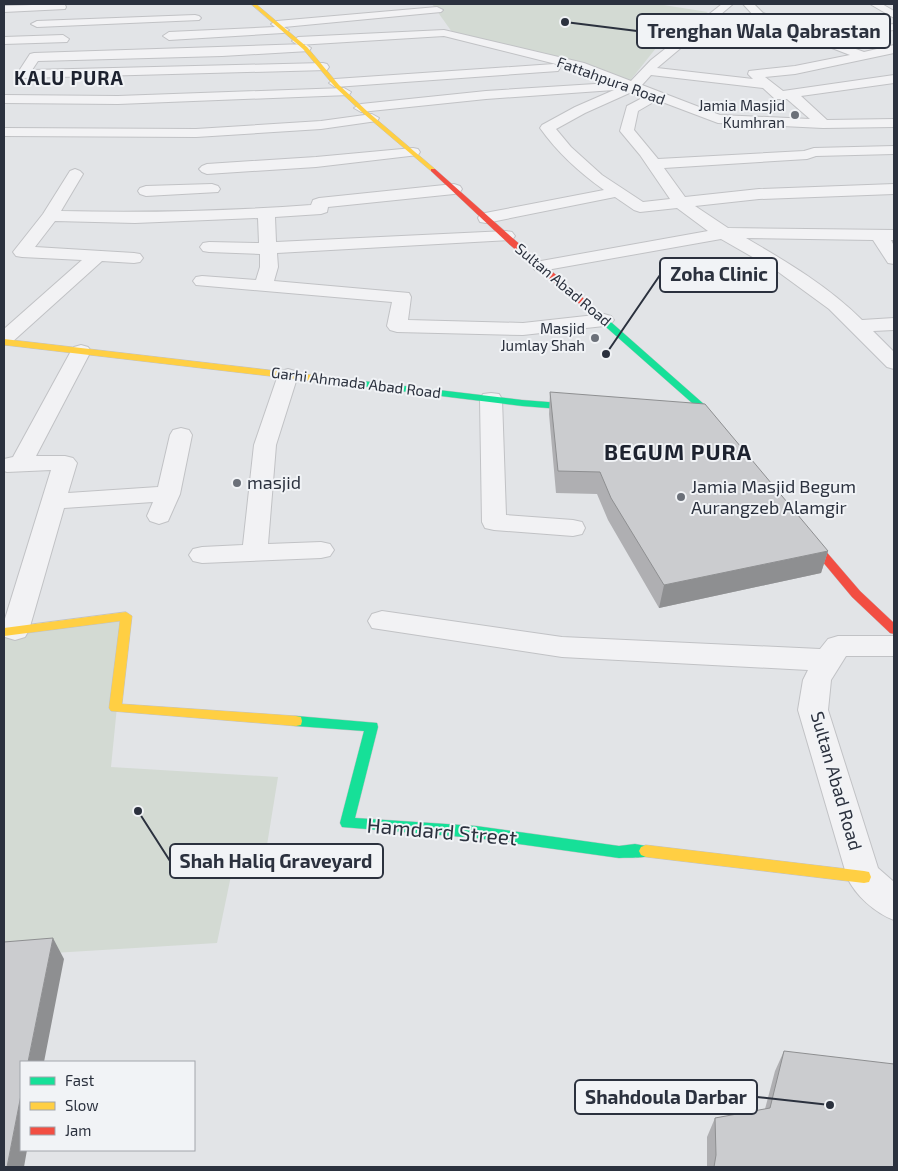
<svg xmlns="http://www.w3.org/2000/svg" width="898" height="1171" font-family="'Exo 2',sans-serif">
<rect width="100%" height="100%" fill="#e2e4e7"/>
<path fill="#d3dad3" d="M432 4H657L708 12 664 38 629 82 452 32Z
M126 616 111 767 278 777 267 845 232 871 217 943 4 956V632Z"/>
<g fill="none" stroke-linecap="round" stroke-linejoin="round">
<g stroke="#c1c2c5" stroke-width="2">
<path id="street" d="M60 4 65 5 66 7 65 9 4 12V6Z
M722 4H733L657 68 753 79 748 74 749 71 795 66 850 55 801 36 796 39 741 38 739 36 745 32H788L755 17 743 4H754L763 13 812 33 894 24V30L826 38 864 52 894 45V53L795 74 765 77 783 91 894 75V83L801 96 827 120 894 119V127L823 128 718 123 657 100 638 111 634 130 658 159 804 151 814 148 894 146V154L816 156 807 159 664 168 685 197 759 189 894 184V194L759 199 695 206 728 228 894 230V240H891L894 246V264L888 263 873 240 746 238C787 262 828 286 862 320L894 318V330L873 331 894 352V369L887 367 829 309 777 271 721 239 541 271 535 270 532 266 535 262 541 261 708 231 677 208 640 212 634 210 615 197 486 223 480 222 478 218 480 214 604 190C580 173 557 152 540 128L542 125 575 107 614 90 486 99 361 112 354 108 361 104 486 91 611 83 576 69 444 36 298 45 292 41 298 37 444 30 584 63 631 81 651 60ZM651 75 763 88 775 99H787L810 119 720 115 642 85ZM634 91 646 96 627 106 620 131 640 155 670 199 643 202 602 175 571 147 556 129 585 113Z
M870 4H882L894 11V18Z
M437 7 443 10 441 12 284 27 289 30 283 33 169 40 163 36 169 32 275 27 271 24 277 21Z
M195 15 199 16 201 18 199 20 37 27 31 24 37 21Z
M63 35 69 39 67 42 4 44V37Z
M305 44 311 48 309 51 222 56 38 61 32 70 323 63 327 64 329 67 327 70 23 78 17 74 30 54 34 53Z
M554 64 560 68 558 71 335 87 329 83 335 79Z
M344 88 351 92 349 95 118 104 4 103V95L118 96Z
M372 114 379 118 377 121 321 129 196 137 4 136V128L196 129 321 121Z
M413 148 418 149 420 152 418 155 316 167 207 174 202 172 199 169 202 166 207 164 316 157Z
M75 169 80 171 83 174 61 211C145 213 228 211 311 205L313 200 319 198 454 184 460 186 462 189 460 192 454 194 328 207 327 212 321 214 275 217 276 242 506 231 512 232 515 236 512 240 277 253 278 267 274 281 409 293 411 297 408 320 523 323 604 314 611 316 614 320 611 324 604 326 523 335 397 332 390 330 387 326 392 302 196 285 193 281 196 277 202 276 256 280 260 267V254L209 252 203 251 200 247 203 243 209 242 259 243 258 218 135 223 55 221 35 247 134 253 140 254 143 258 140 262 134 263 102 261 11 343 4 345V329L82 260 22 257 16 256 13 252 43 214 70 171Z
M212 184 218 186 220 189 218 192 146 196 140 194 138 191 140 188 146 186Z
M81 345 88 347 91 351 36 456H65L73 458 77 463 68 493 158 487 170 435 173 430 181 428 189 430 192 435 180 494 168 521 159 524 150 521 147 516 153 502 64 508 29 630 25 637 15 640 5 637 4 622 51 470 7 472 4 471V459L13 457 71 351 74 347Z
M288 369 295 371 298 375 276 445 268 544 321 542 330 544 334 550 330 556 321 558 202 563 193 561 189 555 193 549 202 547 243 545 254 445 278 375 281 371Z
M491 393 499 394 502 399 506 515 573 520 582 522 585 528 582 534 573 536 494 530 485 528 482 522 480 399 483 394Z
M382 611 562 637 820 649 828 639 838 636H894V656H846L831 680 828 710 878 868 894 882V920C875 913 855 895 847 877L798 710 803 680 808 670 562 657 372 628 368 621 372 614Z"/>
</g>
<g stroke="#c1c2c5" stroke-width="1">
<path id="fast" d="M589 308H595L706 406 726 433 724 435H718L700 410 589 312Z
M346 379 522 400 586 405 591 408 586 411 522 406 343 384V380Z
M296 716 377 723 378 727 355 818 476 826 619 846 635 844 651 847 653 851 651 855C642 859 629 857 619 858L476 838 342 827 340 823 364 731 296 726 291 725 290 721 291 717Z"/>
</g>
<g stroke="#c1c2c5" stroke-width="1">
<path id="slow" d="M251 4H256L307 47 339 85 368 112 435 169V171H431L364 114 335 87 303 49Z
M4 339 346 379 350 382 346 385 4 345Z
M126 612 132 616 122 704 296 716 301 717 302 721 301 725 296 726 111 711 109 708 120 621 4 636V628Z
M646 845 864 871 869 872 871 877 869 882 864 883 646 857 641 855 639 851 641 847Z"/>
</g>
<g stroke="#c1c2c5" stroke-width="1">
<path id="jam" d="M431 169H435L516 241 595 308V312H589L510 245 431 171Z
M801 526 805 527 860 591 894 623V634L890 633 852 597 797 531 796 529 797 527Z"/>
</g>
<use href="#street" fill="#f2f2f4" fill-rule="evenodd"/>
<use href="#fast" fill="#16e098" fill-rule="evenodd"/>
<use href="#slow" fill="#ffcf43" fill-rule="evenodd"/>
<use href="#jam" fill="#f24e42" fill-rule="evenodd"/>
</g>
<path fill="#afafb2" d="M550 392 828 551 821 573 659 608 608 520 597 494 556 493 549 414Z
M784 1051 894 1167H707V1137L715 1118 765 1109 775 1071Z"/>
<path fill="#8e8f91" d="M828 551 821 573 659 608 664 585Z
M53 938 64 959 44 1062H28Z
M21 1095V1150H27L24 1167H7Z"/>
<path fill="#cbcccf" stroke="#8e8f91" d="M550 392 705 404 828 551 664 585 611 498 600 472 558 471Z
M53 938 28 1062H21V1095L7 1167H4V942Z
M784 1051 894 1064V1167H714L716 1155 715 1118 770 1108Z"/>
<g fill="#6b7079" stroke="#f1f3f6" stroke-width="2">
<circle cx="795" cy="115" r="5"/>
<circle cx="595" cy="338" r="5"/>
<circle cx="237" cy="483" r="5"/>
<circle cx="681" cy="497" r="5"/>
</g>
<g text-anchor="middle" stroke-width="4" stroke-linejoin="round" paint-order="stroke">
<g font-size="15" fill="#2b313e" stroke="#f1f3f6">
<text transform="translate(611 81) rotate(20)" y="5">Fattahpura Road</text>
<text transform="translate(563 285) rotate(40)" y="5">Sultan Abad Road</text>
<text transform="translate(356 383) rotate(7)" y="5">Garhi Ahmada Abad Road</text>
</g>
<g font-size="15" fill="#2b313e" stroke="#f1f3f6" text-anchor="end">
<text x="785" y="111">Jamia Masjid<tspan x="785" dy="17">Kumhran</tspan></text>
<text x="585" y="334">Masjid<tspan x="585" dy="17">Jumlay Shah</tspan></text>
</g>
<g font-size="18" fill="#2b313e" stroke="#f1f3f6" text-anchor="start">
<text x="247" y="489">masjid</text>
<text x="691" y="493">Jamia Masjid Begum<tspan x="691" dy="21">Aurangzeb Alamgir</tspan></text>
</g>
<g font-size="18" fill="#2b313e" stroke="#f1f3f6">
<text transform="translate(836 781) rotate(74)" y="6">Sultan Abad Road</text>
</g>
<g font-size="19" font-weight="bold" letter-spacing="1" fill="#1d222f" stroke="#f1f3f6">
<text x="69" y="85">KALU PURA</text>
</g>
<g font-size="21" fill="#2b313e" stroke="#f1f3f6">
<text transform="translate(442 832) rotate(5)" y="7">Hamdard Street</text>
</g>
<g font-size="22" font-weight="bold" letter-spacing="1" fill="#1d222f" stroke="#f1f3f6">
<text x="678" y="460">BEGUM PURA</text>
</g>
</g>
<path fill="none" stroke="#2b313e" stroke-width="2" d="M565 22L637 31M606 354L660 275M138 811L170 861M830 1105L757 1097"/>
<g fill="#2b313e" stroke="#f1f3f6" stroke-width="2">
<circle cx="565" cy="22" r="5"/>
<circle cx="606" cy="354" r="5"/>
<circle cx="138" cy="811" r="5"/>
<circle cx="830" cy="1105" r="5"/>
</g>
<g fill="#f1f3f6" stroke="#2b313e" stroke-width="2">
<rect x="637" y="14" width="253" height="34" rx="5"/>
<rect x="660" y="258" width="117" height="34" rx="5"/>
<rect x="170" y="844" width="213" height="34" rx="5"/>
<rect x="575" y="1080" width="182" height="34" rx="5"/>
</g>
<g font-size="19" text-anchor="middle" font-weight="bold" fill="#2b313e">
<text x="764" y="38">Trenghan Wala Qabrastan</text>
<text x="719" y="281">Zoha Clinic</text>
<text x="276" y="868">Shah Haliq Graveyard</text>
<text x="666" y="1104">Shahdoula Darbar</text>
</g>
<rect width="898" height="1171" fill="none" stroke="#2b313e" stroke-width="10"/>
<rect x="20" y="1061" width="175" height="90" fill="#f1f3f6" stroke="#a2a5ac"/>
<rect x="30" y="1077" width="25" height="8" fill="#16e098" stroke="#a2a5ac"/>
<text x="65" y="1086" font-size="15" fill="#2b313e">Fast</text>
<rect x="30" y="1102" width="25" height="8" fill="#ffcf43" stroke="#a2a5ac"/>
<text x="65" y="1111" font-size="15" fill="#2b313e">Slow</text>
<rect x="30" y="1127" width="25" height="8" fill="#f24e42" stroke="#a2a5ac"/>
<text x="65" y="1136" font-size="15" fill="#2b313e">Jam</text>
</svg>
